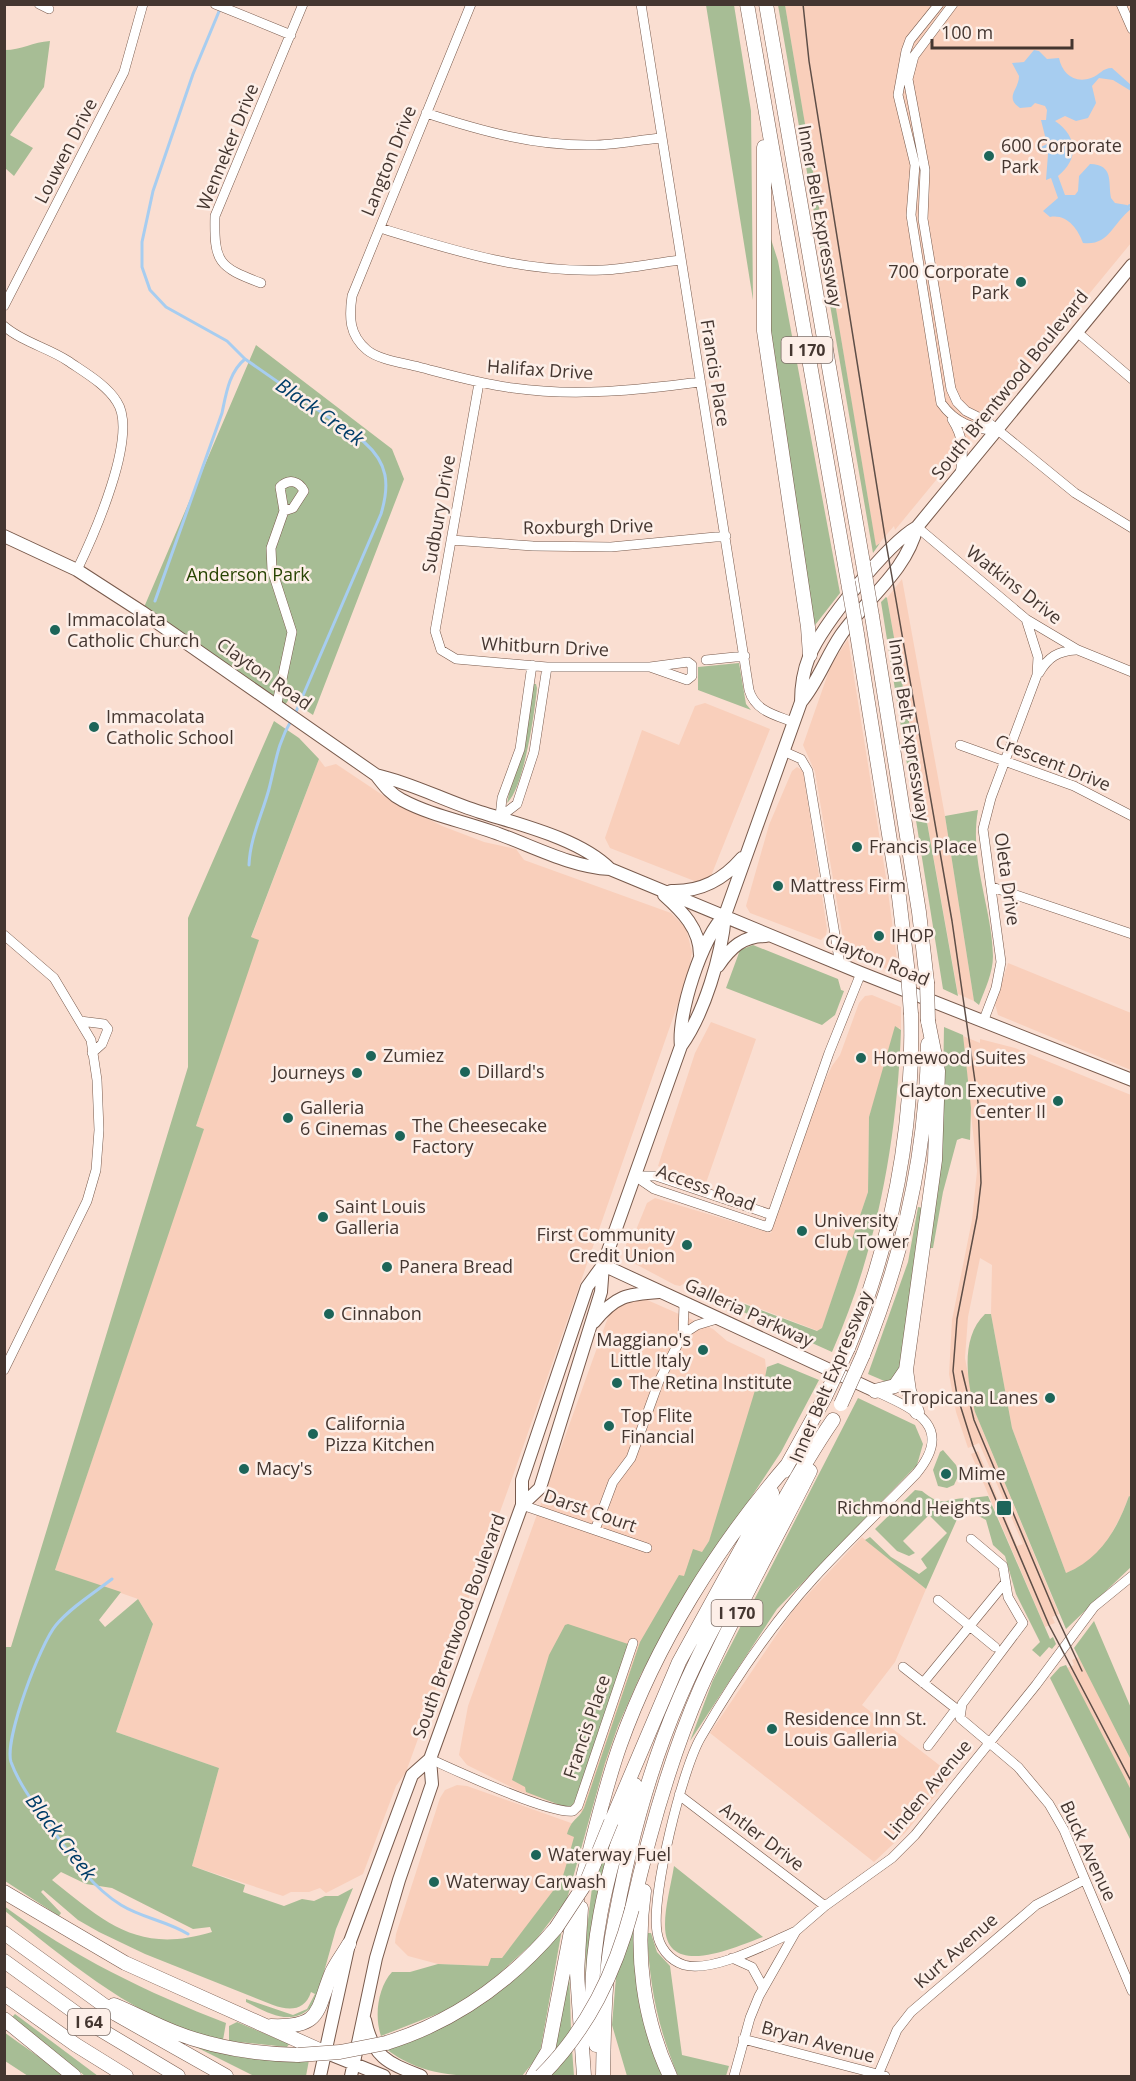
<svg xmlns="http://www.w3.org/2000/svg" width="1136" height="2081" font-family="'Open Sans',sans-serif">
<rect width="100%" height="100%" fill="#faded1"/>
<path fill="#f9cfbb" d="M785 5H1131V243L895 530 894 526 876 547Z
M902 579 945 816 974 1001 958 994 887 598Z
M848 639 887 884 899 975 845 950 815 772 803 745 831 665Z
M705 703 770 729 711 876 697 882 610 848 605 838 642 730 679 745 695 706Z
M319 759 325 767 336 764 384 796 442 826 484 842 516 849 524 860 671 913 686 928 692 952 688 975 510 1484 406 1772 396 1786 363 1874 326 1893 320 1888 309 1892H291L283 1896 192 1866 219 1768 116 1732 153 1624 138 1599 55 1570 203 1129 196 1126 258 940 251 938Z
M797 767 802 770 804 777 827 929 826 935 821 940 750 913 746 906 769 825 792 771Z
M1008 963 1131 1013V1070L998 1015 995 1004Z
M872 995 901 1007V1030L899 1027 869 1117 868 1192 821 1332 688 1281 680 1286 675 1285 626 1259V1244L636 1230 647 1203 655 1198 771 1233 812 1108 832 1066 840 1055 859 1003 865 996Z
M711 1022 756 1039 706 1183 658 1166 695 1053Z
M963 1036 980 1043V1039L1015 1048 1131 1095V1497L1129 1496 1122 1514 1107 1542 1088 1563 1066 1573 1012 1428 991 1314 992 1265 980 1258 968 1317 965 1358 975 1412 1059 1614 1052 1617 1055 1623 1045 1627 971 1454 978 1451 1017 1546 1023 1544 979 1443 968 1448 956 1412 949 1374 952 1320 972 1220 977 1171Z
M645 1299 713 1329 727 1341 765 1359 767 1379 709 1541 662 1618 618 1726 589 1815 519 1791 467 1765 459 1755 468 1706 607 1320 611 1311 623 1303Z
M862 1537 926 1589 895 1662 862 1705 952 1775 905 1833 874 1862 710 1733 794 1609Z
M1079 1657 1131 1760V1791L1067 1668 1074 1665 1072 1660Z
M457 1785 467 1786 585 1828 575 1865 502 1958 488 1966 438 1964 408 1956 395 1943 396 1934 440 1798 445 1790Z"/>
<path fill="#a7bd95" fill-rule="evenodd" d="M706 5H734L751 111 753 300Z
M778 5H785L876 546 880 543 873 553Z
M50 41 44 87 10 135 33 148 14 176 5 168V50C21 50 33 42 50 41Z
M770 236 778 261 840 593 812 629 769 351Z
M256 345 392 449 404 479 313 715 289 699 283 708 142 612Z
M886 597 887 598 958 996 943 989 881 602Z
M739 663 746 704 751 710 698 690V667Z
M532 684H536L537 688C535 711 524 788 507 803Z
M274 721 299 738 319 759 251 937 259 940 196 1126 204 1129 55 1570 121 1592 99 1620 105 1627 138 1599 153 1624 116 1732 219 1768 192 1866 245 1885 243 1892 284 1906 302 1899 314 1901 325 1896H338L353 1888 336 1929 315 2004C292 2028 271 2014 246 2002V1999L293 2015 307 2009 315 1994 311 1992C305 2011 289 2011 273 2005L145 1954 99 1932 78 1920 43 1890 41 1892 61 1913 59 1916 5 1881 4 1647H11L188 1067V918ZM61 1872 86 1884 112 1888 193 1929 210 1927 212 1932C139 1954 107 1924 52 1880Z
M978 810C969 861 992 907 993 956 993 973 985 989 979 1005L974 1001 945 816Z
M753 945 838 979 841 990 844 991 835 1015 822 1025 726 988 740 950Z
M895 1026 901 1030C897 1141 877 1250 832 1352L719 1301 712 1292 817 1331 822 1328 868 1192 869 1117Z
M944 1027 963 1035 971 1108 970 1140 962 1138 957 1140 943 1192 933 1248H930L942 1148Z
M918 1207 923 1208 899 1372 889 1383 868 1374 908 1262Z
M985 1314H991L1012 1428 1066 1573C1100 1559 1117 1530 1129 1496L1131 1497V1567L1066 1629 975 1412C967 1381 960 1338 985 1314Z
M778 1363 819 1380 781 1452 675 1613 641 1674 618 1726 605 1763 567 1899 535 1941 490 1982 450 2009 381 2036C374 2016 378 1987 392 1972H410L438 1964 488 1966 491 1958H502L562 1879 568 1859 561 1856 562 1853 569 1855 574 1837 567 1834C572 1818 578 1820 584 1808L640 1642 679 1575 684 1576 693 1549 702 1552 709 1541 756 1387 763 1388 767 1367Z
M858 1398 915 1425 923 1444 917 1465 777 1609 690 1741 713 1680Z
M943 1450 956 1465 959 1474 954 1485 947 1488 938 1486 933 1470 940 1452Z
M915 1490 922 1491C944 1509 945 1498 968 1498L966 1504 973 1508 972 1510 962 1508 926 1589 865 1540 870 1537 891 1557 919 1574 927 1568 921 1559 947 1533 929 1515 903 1541 915 1553 909 1556 897 1551 875 1529Z
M988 1496 1050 1639 1053 1637 1056 1644 1052 1649 1049 1647 1040 1657 1032 1650 1040 1642 1016 1594 1005 1556 993 1545 986 1520 975 1514 976 1507 969 1503 971 1498Z
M1094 1621 1131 1708V1760L1074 1648Z
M568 1624 628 1644 575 1801 572 1806 565 1807 526 1792 525 1787 512 1780 549 1655 565 1625Z
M1066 1665 1131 1790V1841L1050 1678 1060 1667Z
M615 1829 586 1984 585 2008 586 1935 593 1880Z
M674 1866 763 1937C737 1946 665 1981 665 1925 665 1906 671 1885 674 1866Z
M4 1906C72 1956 148 1993 226 2023L223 2040C138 2023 71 1963 5 1911Z
M633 1926 639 2004 663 2076H627L612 2025 616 1977Z
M562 1929 541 2047 539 2055 522 2076C472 2076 428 2081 386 2049 460 2024 512 1990 562 1929Z
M647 1933H651L657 1952 670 1966 682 2055 729 2066 726 2076H678C657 2025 650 1988 647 1933Z
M569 1964 571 2030 552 2054Z
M15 2014 98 2076H85L12 2017Z
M237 2022 289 2044 287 2047 229 2041V2026Z
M4 2032C24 2047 45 2060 65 2076H28L5 2061Z
M190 2044 309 2060 306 2076H254Z
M572 2049 574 2076H548Z"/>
<path fill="#a7cdf0" d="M1034 50 1039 51 1047 59 1059 58C1062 73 1074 84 1091 78 1100 75 1102 68 1112 68L1131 85V91L1113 80 1099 78 1092 86 1096 103 1088 118 1076 121 1065 116 1055 121C1077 136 1080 158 1058 176L1065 195H1075L1078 191 1079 176 1090 164C1114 165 1108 181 1111 198L1115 203 1127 205 1131 209C1112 224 1109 246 1083 243 1078 229 1067 214 1050 217L1043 211 1058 198 1051 178 1046 180 1048 154 1039 148 1047 144 1041 120H1046L1047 110 1045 106 1035 103 1031 107 1020 108C1004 97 1019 90 1019 76L1012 63 1024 62Z"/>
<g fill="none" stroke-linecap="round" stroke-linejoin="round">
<path stroke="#a7cdf0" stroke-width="3" d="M220 9 193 74 153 191 142 242V267L150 290 166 307 227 341 245 359 364 442C388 463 390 484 381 514L295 714
M1129 206 1132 205
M155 601 222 413C226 394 229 372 245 359
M249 865C250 838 262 815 269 789 276 762 277 744 292 719
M112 1579C94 1593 71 1607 56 1625 40 1644 4 1740 11 1762 20 1787 39 1810 54 1832 73 1859 92 1887 121 1905 142 1918 167 1921 188 1934"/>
<g stroke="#785a4c" stroke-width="10">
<path id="minor" d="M39 4 49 9
M215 4 291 35
M471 4 352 296C349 317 349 335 367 350 379 360 404 363 419 367 450 375 481 384 513 388 576 397 638 390 700 382
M641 4 749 690C755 711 775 715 793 722
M939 4 910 40 906 51 898 95 915 165 911 215 941 403C956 424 972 428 997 431
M953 4 914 56 908 79 925 170 923 219 951 389 957 402 966 411 988 422 1075 493 1132 528
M1121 4 1132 29
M426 113C481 131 535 146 592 145 615 145 638 140 661 138
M380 228C455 251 523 273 603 270 629 269 655 263 680 260
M261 283C218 267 214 262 215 216L303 4
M4 306 124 72 143 4
M4 326C22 342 49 348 68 361 84 372 107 385 117 402 139 435 93 537 77 570
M1077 332 1132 379
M479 383 435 631 441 650 456 659 547 667H650L687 680 692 676V665L688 662 650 667
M952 419C964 438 964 452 960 474
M917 527 1026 619 1078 650 1132 672
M451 540 533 546 611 547 726 536
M706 660 745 656
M1039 673C1048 657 1058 651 1076 650
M277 703 292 632 272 570 271 548 284 511 280 487C289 478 299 481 304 491L293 508 284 511
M960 745 1074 786 1132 816
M783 751 801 759 808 771 840 965
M500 817 517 804 534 752 547 667
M500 817 502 798 520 749 532 665
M992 887 1132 934
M4 935 54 978 91 1040 97 1080 99 1130 96 1170 87 1201 4 1370
M80 1021 104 1024 108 1029 102 1044 92 1053
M983 1022 996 988 1001 962 983 829 991 798 1037 675 1038 657 1026 619
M635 1176 654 1189 768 1227 829 1053 861 973
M635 1176H656L772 1215
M683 1334 697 1325 717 1319
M522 1505 647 1548
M595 1530 613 1482 631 1458 659 1381 683 1334 684 1304
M971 1539 1003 1566 1008 1597 1023 1623 962 1704 960 1718 1018 1767 1049 1804 1064 1830 1132 1991
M938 1600 995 1647
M903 1667 959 1711
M923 1683 1005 1583
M928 1746 956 1709
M430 1759C457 1771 548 1814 573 1811L578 1806 633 1643
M679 1795 825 1906
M796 1931C769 1943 713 1973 684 1965 669 1960 659 1947 657 1932 651 1896 682 1769 701 1737 733 1682 771 1625 814 1578 847 1542 882 1509 916 1474 956 1426 914 1409 875 1391
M732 1958 752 1967 763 1987
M743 2039 885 2076
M878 2075 897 2030 911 2012 1036 1905 1084 1880
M734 2076 750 2018 759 1996 796 1931 825 1906 892 1858 915 1835 1036 1685 1094 1607 1132 1576"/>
</g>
<g stroke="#785a4c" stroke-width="14">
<path id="major" d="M4 536 77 570 142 612 376 775C412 783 445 801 480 812 521 825 580 839 610 869
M801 702C818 682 826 657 841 635 866 599 906 572 917 527
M376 775C384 785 390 794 402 800 430 815 462 821 493 832 531 845 570 867 610 869L861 973 1132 1080
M671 891C701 892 723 880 742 858
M664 895C682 911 700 929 700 955
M718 966C731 947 743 936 766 936
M681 1046C677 1015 702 937 725 915
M603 1265 875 1391
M594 1322C615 1296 627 1294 659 1292
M522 1505 540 1488 601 1292 603 1265
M365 2020C373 2058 388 2063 421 2076
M327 2053 384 2076
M320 2076 349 1944 412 1775 430 1759
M351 2076 376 1958 399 1880 432 1784 430 1759 522 1505V1480L587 1287 603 1265 681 1046C704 1014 722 955 725 915L801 702C801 686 803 672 809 657 822 625 887 544 917 527L1132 265"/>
</g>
<g stroke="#785a4c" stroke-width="15">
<path id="highway" d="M747 4 848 582
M766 4 863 563
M764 147V331L808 627 810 655
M872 616 919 912 927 982
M857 634 899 897 908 974
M848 1348C893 1240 914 1131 911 1014
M863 1355C903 1256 927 1152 928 1044
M875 1391 895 1386 906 1370
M917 1412 909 1391 906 1370 935 1160 938 1071 928 1021
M784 1471 825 1397
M611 1822 679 1662 772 1493
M582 1881C594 1836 604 1790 620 1745 656 1644 718 1545 788 1464
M644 1891C635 1954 643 2019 670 2076
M4 1892 125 1963 326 2053
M581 1908 577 1973 584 2076
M632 1909C649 1834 670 1758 701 1687 734 1613 774 1543 810 1471
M4 1933 116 2014 226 2076
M4 1961 91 2024 178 2076
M4 1994 76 2045 126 2076
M114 2005C134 2013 153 2024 174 2032 214 2048 255 2054 298 2055
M4 2019 74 2076
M271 2026C323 2028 316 2010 332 1972 337 1962 344 1953 349 1944
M386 2043C454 2022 509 1983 556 1928
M596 2045C582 1959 609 1867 635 1785
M533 2076 548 2051 577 1900
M603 2076C604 2030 604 1983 612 1937 626 1856 647 1773 680 1697 703 1643 732 1592 761 1541 784 1500 806 1459 833 1420"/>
</g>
<use href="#minor" stroke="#fff" stroke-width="9"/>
<use href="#major" stroke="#fff" stroke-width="12"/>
<use href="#highway" stroke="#fff" stroke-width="14"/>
<path stroke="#5e4e47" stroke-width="1.5" d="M803 4 809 61 885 537 952 921 978 1102 981 1183 977 1217 957 1319 953 1371 957 1395 973 1446 1049 1625 1132 1783
M962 1371 974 1420 1056 1615 1082 1671"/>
<g stroke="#785a4c" stroke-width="15" stroke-linecap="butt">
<path id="highway-bridge" d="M863 563 872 616
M848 582 857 634
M908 974 911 1014
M927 982 928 1021
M825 1397 848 1348
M841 1404 863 1355
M556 1928 587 1881 611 1822
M298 2055 340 2052 386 2043
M541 2076C588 2029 615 1973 632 1909"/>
</g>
<use href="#highway-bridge" stroke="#fff" stroke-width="14"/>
</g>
<g fill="#1d6559" stroke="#fdefe8" stroke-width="2">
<circle cx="989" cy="156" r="6"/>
<circle cx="1021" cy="282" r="6"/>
<circle cx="55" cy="630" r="6"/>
<circle cx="94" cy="727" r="6"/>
<circle cx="857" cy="847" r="6"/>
<circle cx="778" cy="886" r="6"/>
<circle cx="879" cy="936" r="6"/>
<circle cx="371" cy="1056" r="6"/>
<circle cx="861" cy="1058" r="6"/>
<circle cx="465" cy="1072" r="6"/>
<circle cx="357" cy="1073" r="6"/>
<circle cx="1058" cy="1101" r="6"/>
<circle cx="288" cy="1118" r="6"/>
<circle cx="400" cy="1136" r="6"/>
<circle cx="323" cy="1217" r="6"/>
<circle cx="802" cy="1231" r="6"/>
<circle cx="687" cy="1245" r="6"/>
<circle cx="387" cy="1267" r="6"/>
<circle cx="329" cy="1314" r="6"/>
<circle cx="703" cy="1350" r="6"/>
<circle cx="617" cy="1383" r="6"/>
<circle cx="1050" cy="1398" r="6"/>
<circle cx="609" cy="1426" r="6"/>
<circle cx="313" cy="1434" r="6"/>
<circle cx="244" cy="1469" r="6"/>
<circle cx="946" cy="1474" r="6"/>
<rect x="996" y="1500" width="16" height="16" rx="3"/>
<circle cx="772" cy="1729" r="6"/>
<circle cx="536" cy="1855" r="6"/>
<circle cx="434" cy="1882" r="6"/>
</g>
<g text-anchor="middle" stroke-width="5" stroke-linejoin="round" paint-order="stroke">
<g fill="#fdefe8" stroke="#7c6e67" stroke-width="1.5">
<rect x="781.5" y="337" width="51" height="26" rx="4.5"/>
<rect x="711.5" y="1600" width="51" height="26" rx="4.5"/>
<rect x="68" y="2009" width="42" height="26" rx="4.5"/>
</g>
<g font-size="16" font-weight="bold" fill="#443630">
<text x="807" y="356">I 170</text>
<text x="737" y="1619">I 170</text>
<text x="89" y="2028">I 64</text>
</g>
<g font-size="18" fill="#443630" stroke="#fdefe8" text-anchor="start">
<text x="1001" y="152">600 Corporate<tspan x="1001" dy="21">Park</tspan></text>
<text x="1009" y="278" text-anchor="end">700 Corporate<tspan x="1009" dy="21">Park</tspan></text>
<text x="67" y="626">Immacolata<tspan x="67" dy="21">Catholic Church</tspan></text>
<text x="106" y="723">Immacolata<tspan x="106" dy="21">Catholic School</tspan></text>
<text x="869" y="853">Francis Place</text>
<text x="790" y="892">Mattress Firm</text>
<text x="891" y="942">IHOP</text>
<text x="383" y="1062">Zumiez</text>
<text x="873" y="1064">Homewood Suites</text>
<text x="477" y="1078">Dillard's</text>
<text x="345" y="1079" text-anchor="end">Journeys</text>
<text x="1046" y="1097" text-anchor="end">Clayton Executive<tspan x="1046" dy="21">Center II</tspan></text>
<text x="300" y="1114">Galleria<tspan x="300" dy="21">6 Cinemas</tspan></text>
<text x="412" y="1132">The Cheesecake<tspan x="412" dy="21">Factory</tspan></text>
<text x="335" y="1213">Saint Louis<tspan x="335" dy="21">Galleria</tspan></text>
<text x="814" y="1227">University<tspan x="814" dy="21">Club Tower</tspan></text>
<text x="675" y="1241" text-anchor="end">First Community<tspan x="675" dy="21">Credit Union</tspan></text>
<text x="399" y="1273">Panera Bread</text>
<text x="341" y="1320">Cinnabon</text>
<text x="691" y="1346" text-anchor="end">Maggiano's<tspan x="691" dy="21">Little Italy</tspan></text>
<text x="629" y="1389">The Retina Institute</text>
<text x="1038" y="1404" text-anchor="end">Tropicana Lanes</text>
<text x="621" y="1422">Top Flite<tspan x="621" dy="21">Financial</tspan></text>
<text x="325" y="1430">California<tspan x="325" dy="21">Pizza Kitchen</tspan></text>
<text x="256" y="1475">Macy's</text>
<text x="958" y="1480">Mime</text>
<text x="990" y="1514" text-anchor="end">Richmond Heights</text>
<text x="784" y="1725">Residence Inn St.<tspan x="784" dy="21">Louis Galleria</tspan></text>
<text x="548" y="1861">Waterway Fuel</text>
<text x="446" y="1888">Waterway Carwash</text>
</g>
<g font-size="18" fill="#443630" stroke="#fdefe8">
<text transform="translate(228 147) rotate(-68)" y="6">Wenneker Drive</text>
<text transform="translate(66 151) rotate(-63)" y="6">Louwen Drive</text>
<text transform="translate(389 161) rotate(-68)" y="6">Langton Drive</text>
<text transform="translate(820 216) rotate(80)" y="6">Inner Belt Expressway</text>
<text transform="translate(540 370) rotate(4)" y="6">Halifax Drive</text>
<text transform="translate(715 373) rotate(81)" y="6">Francis Place</text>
<text transform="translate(1010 385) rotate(-51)" y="6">South Brentwood Boulevard</text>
<text transform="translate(439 514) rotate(-80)" y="6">Sudbury Drive</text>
<text transform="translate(588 527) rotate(-1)" y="6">Roxburgh Drive</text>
<text transform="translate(1014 585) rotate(38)" y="6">Watkins Drive</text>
<text transform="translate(545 647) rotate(3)" y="6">Whitburn Drive</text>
<text transform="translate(264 674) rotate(35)" y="6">Clayton Road</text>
<text transform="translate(909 730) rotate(81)" y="6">Inner Belt Expressway</text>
<text transform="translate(1053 763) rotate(22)" y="6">Crescent Drive</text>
<text transform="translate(1007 879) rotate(82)" y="6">Oleta Drive</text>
<text transform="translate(877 960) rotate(22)" y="6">Clayton Road</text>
<text transform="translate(706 1188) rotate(20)" y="6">Access Road</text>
<text transform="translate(749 1313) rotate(25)" y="6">Galleria Parkway</text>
<text transform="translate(831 1377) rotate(-67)" y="6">Inner Belt Expressway</text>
<text transform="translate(590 1511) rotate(19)" y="6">Darst Court</text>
<text transform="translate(459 1626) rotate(-70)" y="6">South Brentwood Boulevard</text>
<text transform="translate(587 1727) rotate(-71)" y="6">Francis Place</text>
<text transform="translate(928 1790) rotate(-50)" y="6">Linden Avenue</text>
<text transform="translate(762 1837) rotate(37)" y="6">Antler Drive</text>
<text transform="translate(1088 1851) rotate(65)" y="6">Buck Avenue</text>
<text transform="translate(956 1951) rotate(-41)" y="6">Kurt Avenue</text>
<text transform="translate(818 2042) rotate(15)" y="6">Bryan Avenue</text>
</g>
<g font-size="18" fill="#284403" stroke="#fdefe8">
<text x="248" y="581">Anderson Park</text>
</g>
<g font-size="20" font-style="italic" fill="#003d68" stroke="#fdefe8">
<text transform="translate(320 412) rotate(35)" y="7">Black Creek</text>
<text transform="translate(61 1837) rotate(53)" y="7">Black Creek</text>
</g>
</g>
<rect width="1136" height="2081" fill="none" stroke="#443630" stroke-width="12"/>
<path d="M932 39v9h140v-9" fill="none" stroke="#443630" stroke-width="3"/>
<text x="941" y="39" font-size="18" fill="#443630" stroke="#fdefe8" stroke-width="4.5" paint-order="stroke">100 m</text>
</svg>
